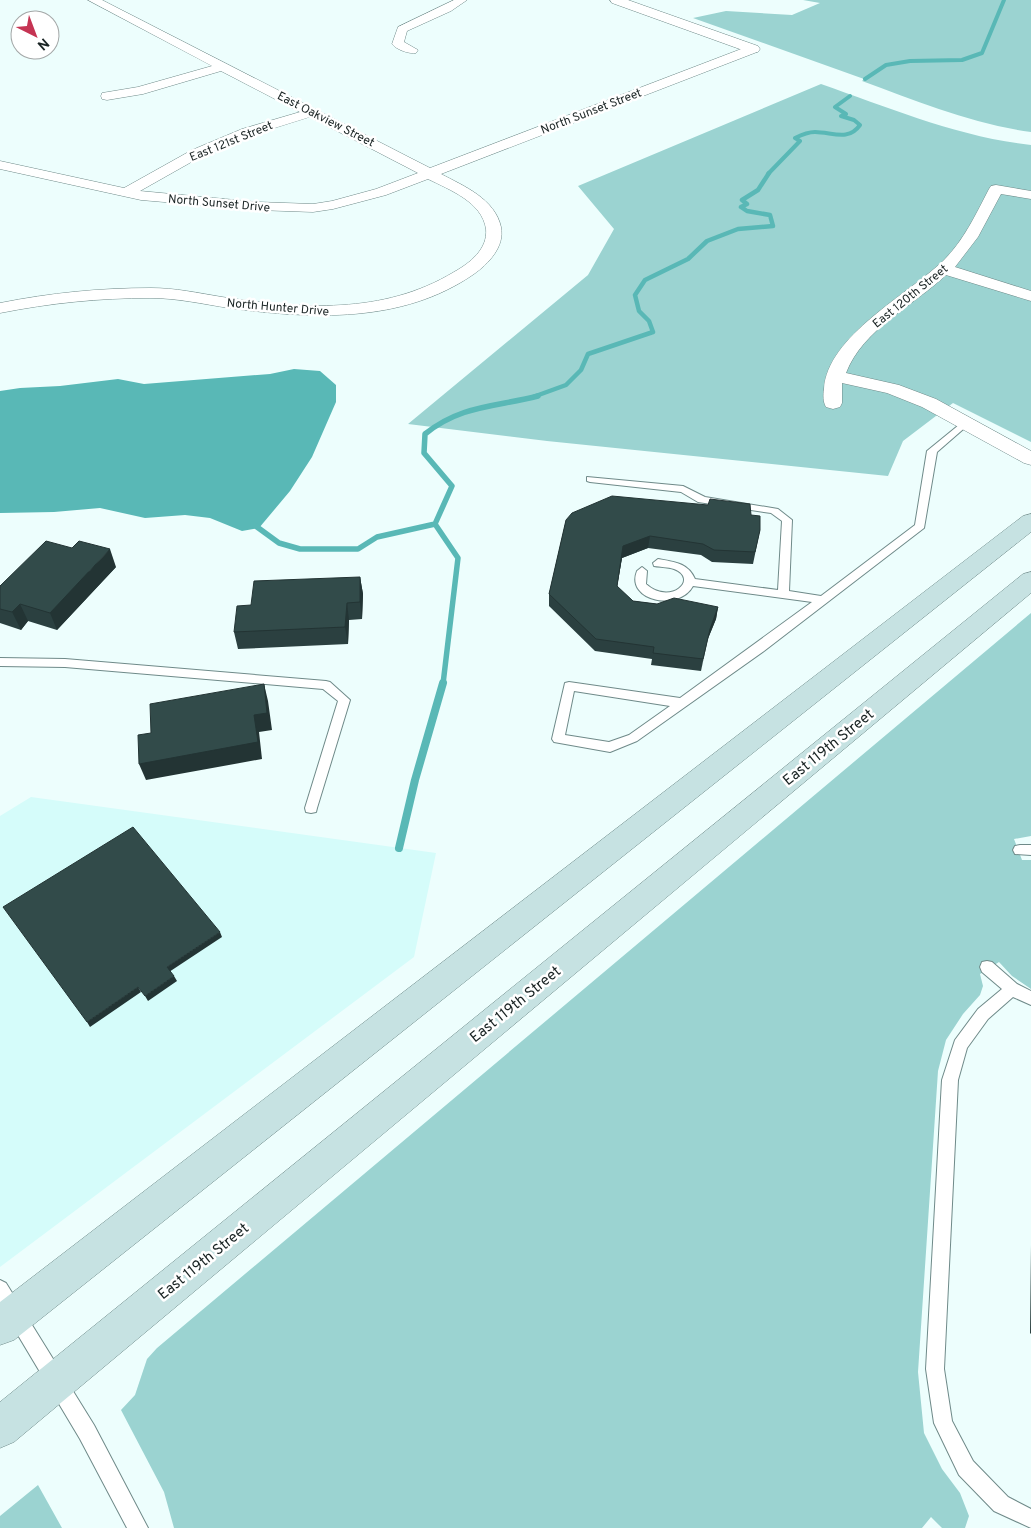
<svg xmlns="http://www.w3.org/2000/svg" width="1031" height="1528" font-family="Overpass,sans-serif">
<rect width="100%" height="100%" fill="#edfefd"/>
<path fill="#d5fcfa" d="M31 797 436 853 414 957 0 1267V816Z"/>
<path fill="#9bd3d1" d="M803 0H1031V132C972 124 917 101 862 81L864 79 693 18 726 11 792 15 820 3Z
M821 84C890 108 958 137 1031 145V442L953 403 903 441 888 476 547 441 408 424 588 275 614 229 578 186Z
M1031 613V836L1014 839 1022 860H1031V989L1012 976 999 962 980 974 983 986 980 995 963 1014 946 1040 938 1071 918 1372 924 1433 942 1469 960 1493 969 1516 965 1528H942L931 1517 922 1528H174L164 1492 121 1410 135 1395 147 1359 157 1348Z
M38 1485 62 1528H0V1516Z"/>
<path fill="#59b8b6" d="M294 369 320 371 336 385V402L312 457 290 491 259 528 242 531 210 518 185 515 145 518 100 508 54 512 0 513V391L20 388 60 386 118 379 144 384 270 374Z"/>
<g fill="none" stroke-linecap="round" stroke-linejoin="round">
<path stroke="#59b8b6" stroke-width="4" d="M865 79 886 65 910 61 962 60 982 53 1004 0
M768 174 800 141 795 138C801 135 808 132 815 132 832 132 848 142 860 125L854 120 841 116 846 114 835 107 850 96"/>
<path stroke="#59b8b6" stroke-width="4.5" d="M533 397 566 385 581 370 588 354 653 332 649 321 639 311 635 295 645 280 688 259 707 241 738 229 773 226 770 215 747 211 741 207 747 204 742 200 758 190 769 173"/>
<path stroke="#59b8b6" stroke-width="5.5" d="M253 524 279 543 300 549H358L377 537 435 524
M443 684 458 558 435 524 452 486 424 453 425 434C461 405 495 407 538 396"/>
<path stroke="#59b8b6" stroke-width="8" d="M399 848 415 780 443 683"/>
<g stroke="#6f8a89" stroke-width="2">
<path id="service" d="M965 420 970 423 968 425 937 452 924 528 764 651 637 741 610 752 554 742 552 739 565 683 569 682 680 698 812 602 693 586C679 612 625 601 637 571L642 567 647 571 646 584C670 606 700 579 674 569 668 567 660 567 654 566L653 563 658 559C675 562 688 563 695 579L778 590 782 521 771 513 698 502 681 492 590 482 587 481V477L683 486 705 497 778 509 792 520 789 591 821 596 915 525 927 451ZM574 691 670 706 629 735 609 742 565 735Z
M0 658 65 659 326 681 330 682 350 700 317 808 316 812 311 813 306 812 305 808 338 701 323 689 65 667 0 666Z
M1020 845H1031V855L1015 854 1013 850 1015 846Z
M987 961 992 962 1017 984 1031 991V1005L1013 997 988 1019 967 1048 958 1080 944 1369 952 1421 973 1461 1008 1497 1031 1509V1528L994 1511 959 1475 934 1423 926 1369 942 1080 955 1040 978 1009 1002 989 982 972 980 967 982 962Z
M0 1280 6 1283 94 1425 148 1528H127L80 1439 0 1305Z"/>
</g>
<g stroke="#6f8a89" stroke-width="1">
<path id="minor" d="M88 0H102L430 168 749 46H757L759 49 757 52 441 174C464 186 495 199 501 227 505 247 488 264 474 274 402 324 311 319 229 308 203 304 177 298 150 298 100 298 50 303 0 313V303C50 293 100 288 151 288 175 288 198 293 222 297 301 309 383 315 454 272 470 263 488 249 486 229 482 202 450 190 428 179L386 195 333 209 313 212 257 210 141 200 0 169V161L124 188 192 150 242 129 300 112 221 71 143 94 107 100 102 99 101 96 102 93 138 87 212 66ZM310 117 418 173 376 189 332 201 313 204 257 202 140 191 202 156 252 135Z
M454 0H467L451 11 407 31 404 42 418 50 416 53C409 54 397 50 392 44L398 27Z
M996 185 1031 191V199L1001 194 978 237 955 267 1031 291V301L946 275C913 306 863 329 846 373L899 385 936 399 1031 451V465L1024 463 922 407 887 393 842 383V403L840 407 833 409 826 407C823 402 823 395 824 389 827 336 909 294 944 260 964 240 976 214 989 189L991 186Z"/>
</g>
<g stroke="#6f8a89" stroke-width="1">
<path id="tertiary" d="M610 0H628L758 46 760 49 758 52H748L612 3Z"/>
</g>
<g stroke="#6f8a89" stroke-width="1">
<path id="secondary" d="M1031 514V532L14 1340 0 1345V1302L1023 516Z
M1031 572V593L14 1442 0 1448V1402L1023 574Z"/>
</g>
<use href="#service" fill="#fff" fill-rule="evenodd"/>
<use href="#minor" fill="#fff" fill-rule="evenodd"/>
<use href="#tertiary" fill="#fff" fill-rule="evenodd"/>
<use href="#secondary" fill="#c6e2e2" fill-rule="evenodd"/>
</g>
<path fill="#2b4040" d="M751 515 760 530 753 564 712 562 701 555 648 548 622 558 617 587 633 601 657 604 718 607 716 619 707 641 701 671 651 665 652 659 595 651 549 606V594L566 520Z
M116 567 57 630 28 621 21 630 0 623V586Z
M360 577 363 594 362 619 349 620 348 644 238 649 234 632 251 605Z
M1031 1245V1334L1030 1333Z"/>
<path fill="#233434" d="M650 536 648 548 622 558 615 598 623 546Z
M110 549 116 567 57 630 50 613Z
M360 577 363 594 362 619 360 602Z
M347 603 349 620 348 644 345 627Z
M20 604 28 621 21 630 12 612Z
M718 607 716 619 707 641 701 671 710 629Z
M264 684 268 701 272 730 259 732 262 759 146 780 139 764 254 715Z
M220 932 222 937 169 972 167 967Z
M174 976 177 981 148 1001 145 996Z
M138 987 141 992 90 1027 87 1022Z"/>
<path fill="#324b4a" stroke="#233434" d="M612 496 708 505 710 499 750 504 751 515 760 516V530L755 552 714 550 703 544 650 536 623 546 617 586 633 601 657 604 674 598 718 607 710 629 703 659 653 653 654 647 596 639 549 594 566 520 572 513Z
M46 541 72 548 79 541 110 549 50 613 20 604 12 612 0 609V586Z
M360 577V602L347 603 345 627 234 632 237 606 251 605 254 581Z
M264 684 267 713 254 715 258 742 139 764 138 735 151 733 150 704Z
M133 827 220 932 167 967 174 976 145 996 138 987 87 1022 3 907Z"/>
<g text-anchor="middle" stroke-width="5" stroke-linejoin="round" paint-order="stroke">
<g font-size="12" fill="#192323" stroke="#fff">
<text transform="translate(591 111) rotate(-21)" y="4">North Sunset Street</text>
<text transform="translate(326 119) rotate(27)" y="4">East Oakview Street</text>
<text transform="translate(231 141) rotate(-22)" y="4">East 121st Street</text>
<text transform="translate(219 203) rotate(5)" y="4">North Sunset Drive</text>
<text transform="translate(910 296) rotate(-39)" y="4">East 120th Street</text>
<text transform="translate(278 307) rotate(5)" y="4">North Hunter Drive</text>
</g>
<g font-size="15" fill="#192323" stroke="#fff">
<text transform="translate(828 747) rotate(-39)" y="5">East 119th Street</text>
<text transform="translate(515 1004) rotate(-39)" y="5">East 119th Street</text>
<text transform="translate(203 1261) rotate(-39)" y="5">East 119th Street</text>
</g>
</g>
<g transform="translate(35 35) rotate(138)"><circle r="24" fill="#ffffff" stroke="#a3a7a7"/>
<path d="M0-4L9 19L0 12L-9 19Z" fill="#c53453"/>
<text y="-8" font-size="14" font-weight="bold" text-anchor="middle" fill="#192323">N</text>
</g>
</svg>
